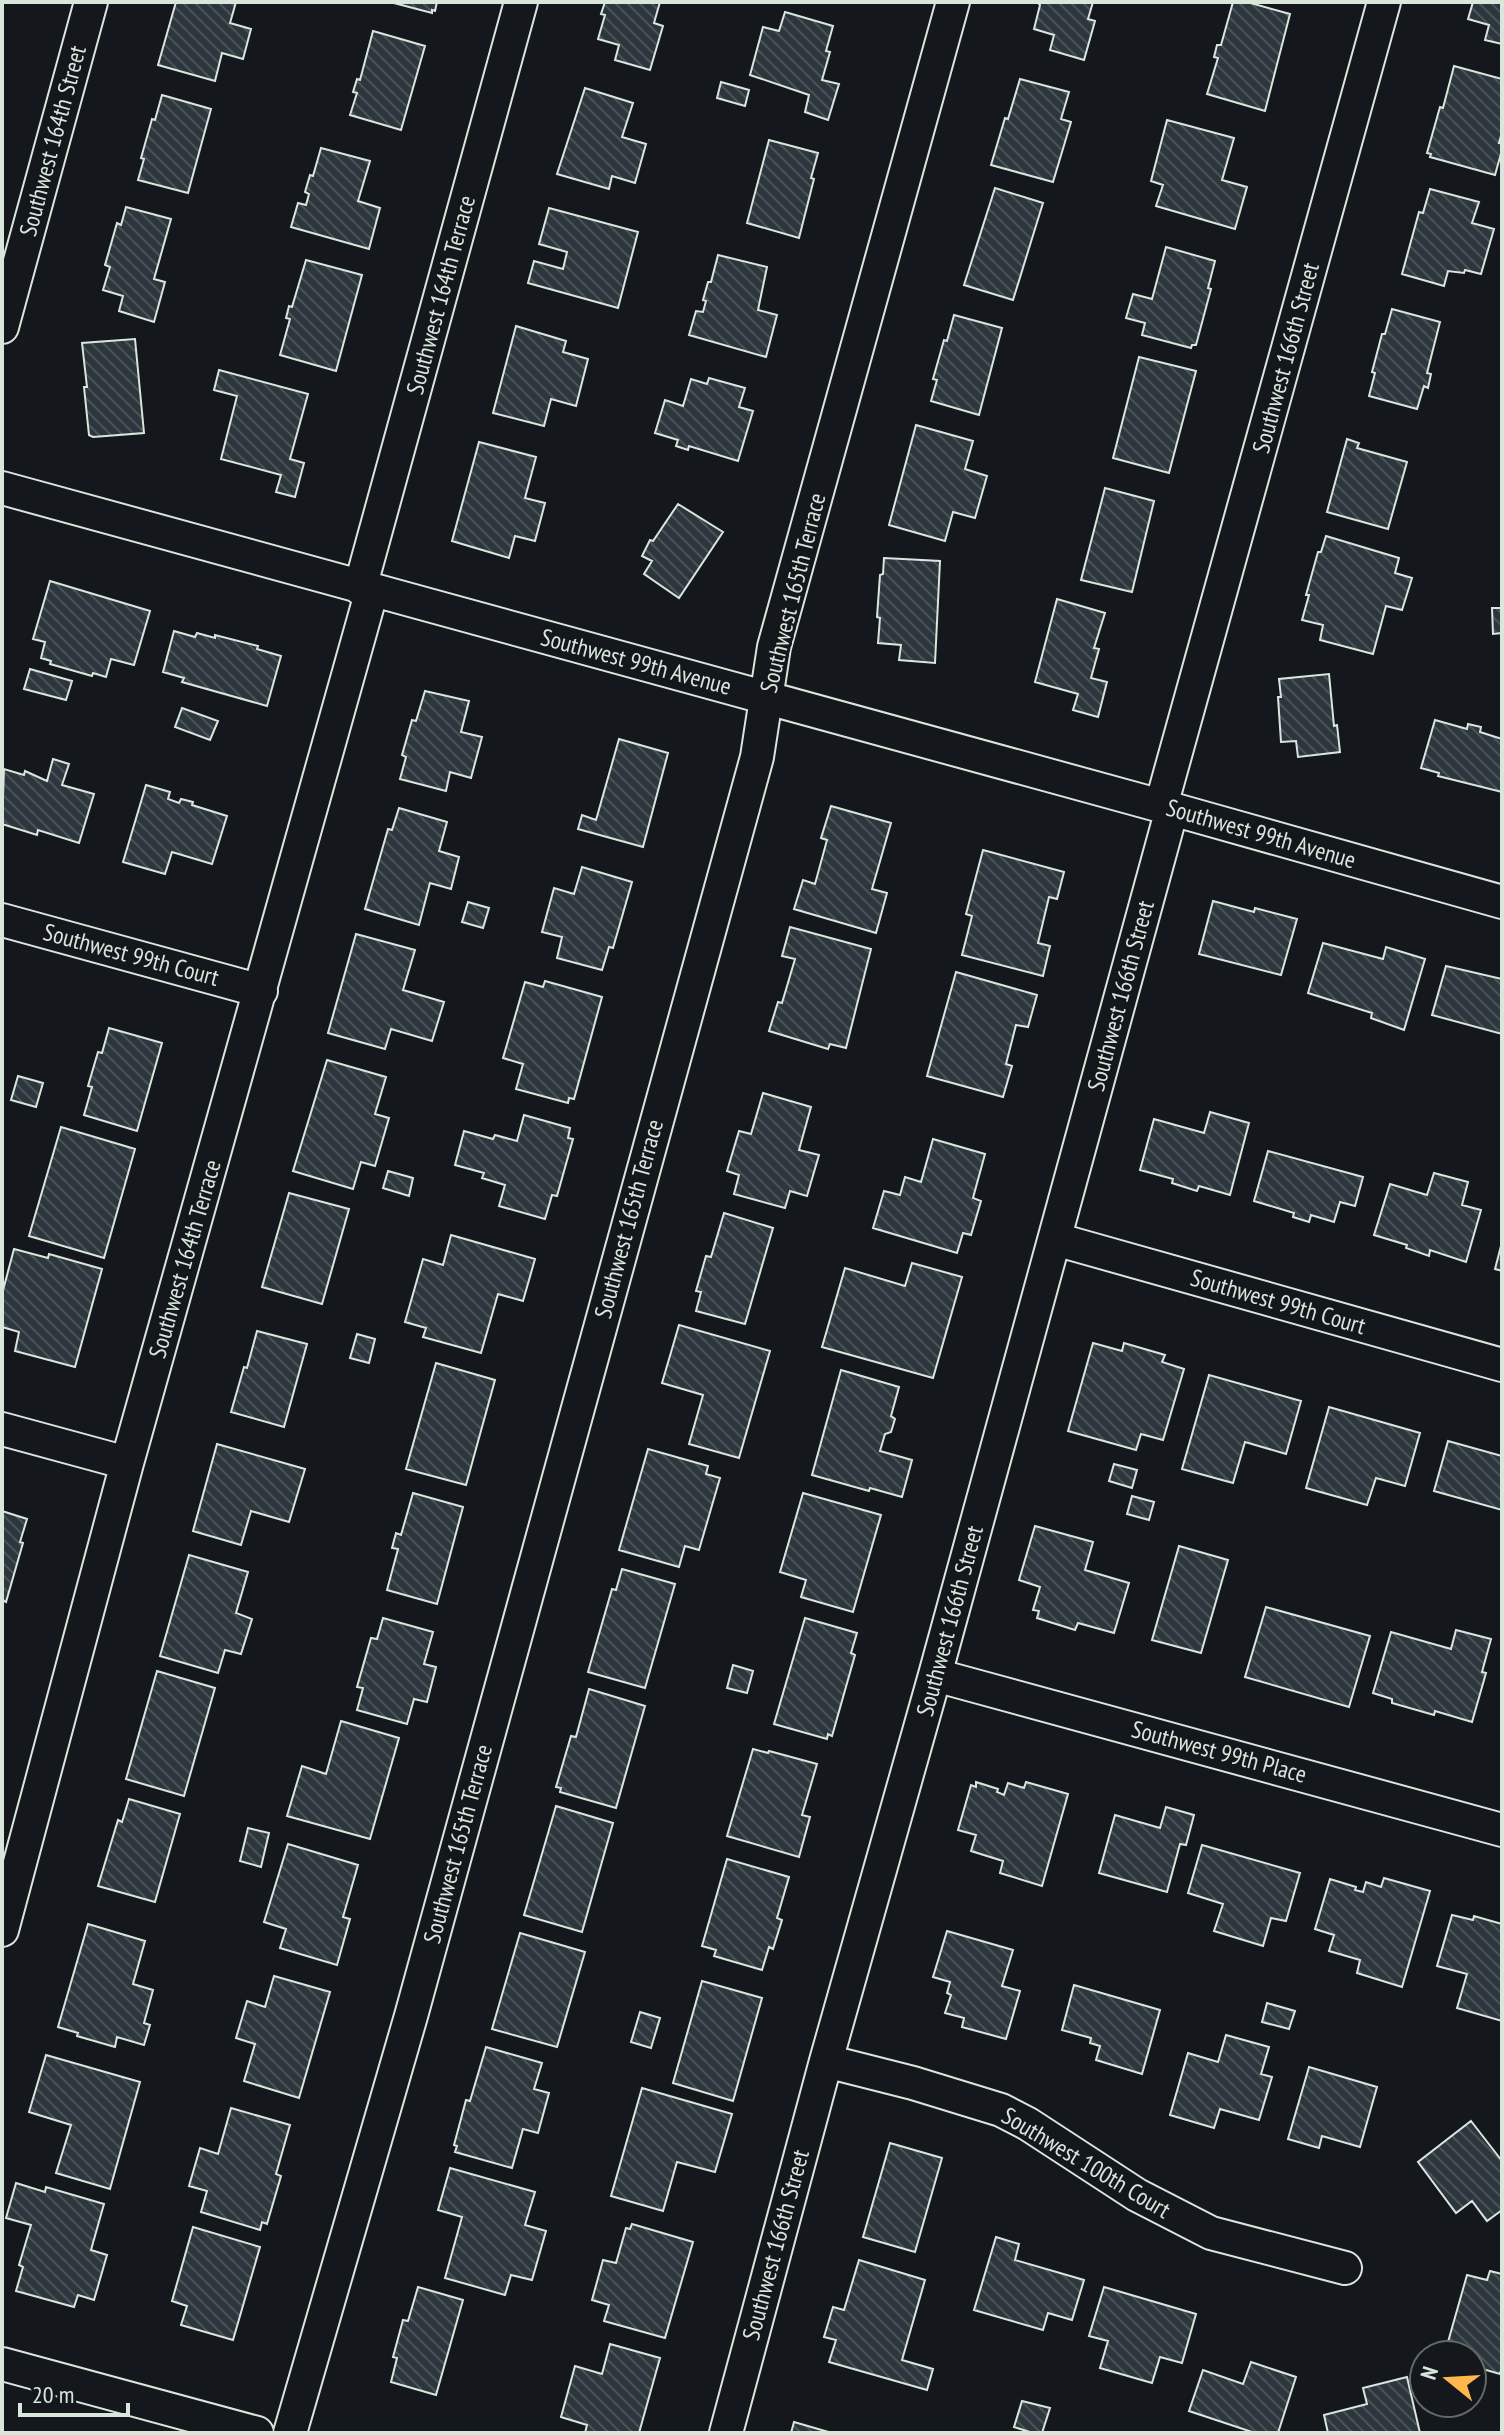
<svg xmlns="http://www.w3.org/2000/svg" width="1504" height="2435" font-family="'PT Sans Narrow',sans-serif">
<defs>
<pattern id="building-back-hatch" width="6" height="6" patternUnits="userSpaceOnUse" patternTransform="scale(2)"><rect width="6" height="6" fill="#2c363c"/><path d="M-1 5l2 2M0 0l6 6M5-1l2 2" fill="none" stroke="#4a5358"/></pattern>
</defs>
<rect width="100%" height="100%" fill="#14181c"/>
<path fill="url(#building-back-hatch)" stroke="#d8e6dc" stroke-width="2" d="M176 2H236L230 23 251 29 243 59 222 53 215 81 158 65Z
M390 2H437L435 11 432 10V13Z
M605 2H660L654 23 663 26 650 70 615 60 619 45 598 39 605 15 601 14Z
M1037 2H1093L1088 19 1095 21 1084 60 1050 50 1054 35 1034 29 1040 5Z
M1233 2H1247L1290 14 1265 111 1207 94 1218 58 1214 57 1217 45H1221Z
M1473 2H1502V44L1485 40 1489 25 1468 19Z
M785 12 833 26 826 51 830 52 822 80 839 84 828 120 805 112 809 95 750 75 763 27 779 31Z
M373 31 425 46 401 130 350 115 357 93 353 92 357 79 360 80Z
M1454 66 1502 79V132L1499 143H1502V150L1495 175 1430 157 1431 154 1427 153 1440 107 1443 108Z
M1020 79 1069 92 1061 119 1071 122 1053 182 991 165 1005 118 1008 119Z
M721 82 749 90 745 106 717 98Z
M585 88 633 103 622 137 646 144 635 183 612 176 609 189 557 174Z
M162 95 211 109 188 193 138 180 144 159 141 158 152 119 155 120Z
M1167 120 1234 138 1222 180 1247 187 1235 229 1156 206 1163 185 1151 181Z
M769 140 818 153 811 178 814 179 799 238 747 223Z
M321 148 370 161 358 201 380 208 369 249 291 227 298 203 306 205 309 194 305 192 310 175 313 176Z
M995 188 1043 203 1013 300 964 285Z
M1430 189 1479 202 1472 223 1494 229 1481 274 1465 270 1464 273 1448 271 1444 286 1402 274 1419 212 1423 213Z
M126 207 171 219 154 279 165 282 154 322 119 311 123 296 103 290 110 267 105 265 117 223 121 225Z
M549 208 638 232 618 308 528 283 534 261 563 269 567 252 539 244Z
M1166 247 1215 261 1208 288 1211 289 1196 345H1192L1191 348 1142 335 1145 323 1126 318 1133 294 1152 299Z
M718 255 767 267 758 310 777 315 766 357 689 335 696 311 703 312 706 301 703 300 708 282H711Z
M306 260 362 275 336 371 280 355 290 319 286 318 289 306 292 307Z
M1392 309 1440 322 1427 373 1431 374 1428 388 1424 386 1417 409 1369 396 1375 373 1372 372 1382 334H1385Z
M954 315 1002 328 979 415 931 401 937 380 933 379 944 340 947 341Z
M516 326 566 341 563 352 588 359 576 406 551 399 544 426 493 413Z
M135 339 144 433 93 437 89 435 84 387H87L82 343Z
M1139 357 1196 371 1169 473 1113 458Z
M219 370 308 394 290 459 304 463 295 497 276 492 281 475 221 459 237 396 214 390Z
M709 378 745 388 739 407 753 411 738 461 689 446 688 450 676 446 678 440 655 433 665 400 683 406 691 379 707 384Z
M916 425 973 441 965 469 987 476 975 518 953 512 945 541 889 525Z
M1347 439 1359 443 1357 448 1407 462 1388 529 1327 512Z
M479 442 536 457 525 498 545 503 535 541 515 536 509 558 452 541Z
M1105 488 1154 501 1132 592 1081 580Z
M678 504 723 532 679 598 644 574 652 561 642 556 650 540 653 541Z
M1326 536 1399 558 1395 573 1412 578 1402 610 1386 606 1373 654 1320 640 1323 625 1302 620 1309 595H1306L1318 552H1321Z
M884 558 940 561 935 663 899 660 901 645 878 643 880 618 877 617 880 575 883 574Z
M50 581 150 611 134 665 111 659 106 677 93 673 92 676 50 664 51 661 41 658 45 642 33 639Z
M1057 599 1105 613 1094 648 1099 649 1091 678 1107 682 1098 717 1073 710 1078 694 1035 682Z
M1492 608H1502V633L1493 634Z
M174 631 195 637 197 633 215 638V635L258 646 257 649 281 656 267 706 182 682 184 678 163 672Z
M30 669 72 681 66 700 24 689Z
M1329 674 1334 726 1337 725 1340 752 1298 757 1296 741 1281 742 1278 697H1281L1279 679Z
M425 691 469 701 461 732 482 737 471 778 450 772 446 791 400 779 406 757 402 755 412 720 416 721Z
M182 708 218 721 210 740 175 727Z
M1435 720 1467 729 1468 724 1481 727 1480 732 1502 739V792L1438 776 1439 773 1421 768Z
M619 739 668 753 643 847 578 829 582 815 596 820Z
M53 759 69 764 62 785 94 794 79 843 38 830 37 835 2 824 4 769 24 775 25 771 47 781Z
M146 785 170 792 168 799 179 803 181 799 193 802 192 805 227 816 212 864 172 852 165 874 123 862Z
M831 806 891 823 872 889 887 893 876 933 794 909 803 880 815 884 827 840 821 838Z
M399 808 447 822 439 851 459 857 451 889 430 883 419 925 365 909 388 829 392 830Z
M983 850 1064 872 1057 899 1049 897 1038 943 1050 946 1043 976 962 955 972 916 966 914Z
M582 867 632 882 613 948 609 947 602 970 557 958 562 937 542 932 554 888 574 894Z
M1213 901 1254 912 1255 908 1297 919 1281 975 1199 954Z
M468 902 489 908 483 928 462 922Z
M790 927 871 949 846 1048 830 1044 828 1049 769 1031 778 1002 782 1003 795 959 782 956Z
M356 934 415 950 403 990 444 1002 432 1041 391 1029 385 1049 328 1033Z
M1323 943 1383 959 1386 947 1425 959 1404 1030 1371 1018 1372 1013 1308 993Z
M1446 966 1502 979V1034L1432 1015Z
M956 972 1037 995 1028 1027 1016 1025 1006 1064 1012 1066 1003 1097 927 1076Z
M545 981 602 997 574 1099 569 1098 568 1103 516 1089 523 1064 503 1058 525 982 543 987Z
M109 1028 162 1043 137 1131 84 1115 92 1087 88 1086 98 1052 102 1053Z
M327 1060 386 1077 375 1114 389 1118 375 1166 361 1162 353 1189 293 1171Z
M18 1076 43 1083 36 1107 11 1100Z
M763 1093 811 1107 799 1150 819 1155 807 1196 790 1191 785 1208 734 1194 739 1175 727 1171 739 1131 751 1134Z
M1210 1112 1249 1123 1230 1195 1199 1186 1197 1191 1172 1183 1173 1179 1140 1170 1154 1119 1204 1133Z
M524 1115 570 1128 568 1138 573 1139 557 1196 552 1195 545 1219 499 1206 505 1185 482 1178 484 1173 455 1165 464 1131 493 1139 495 1135 517 1141Z
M61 1127 135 1149 104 1258 29 1236Z
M933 1139 985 1154 973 1198 981 1201 971 1235 963 1233 957 1253 873 1228 884 1191 900 1195 905 1177 921 1182Z
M1268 1151 1363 1177 1355 1206 1340 1202 1334 1222 1311 1215 1309 1222 1293 1217 1294 1213 1254 1201Z
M388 1171 413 1178 409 1196 383 1188Z
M1434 1173 1468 1182 1462 1205 1481 1210 1466 1262 1430 1250 1429 1256 1406 1248 1407 1245 1374 1235 1390 1184 1427 1195Z
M289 1193 349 1209 322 1304 262 1287Z
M724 1213 773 1228 745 1324 696 1311 701 1292 696 1291 706 1256 711 1257Z
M451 1235 535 1259 523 1301 498 1294 481 1353 423 1337 426 1328 405 1322 423 1259 443 1265Z
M1502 1242V1271L1495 1269Z
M14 1249 48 1258 49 1254 102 1269 75 1367 15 1351 19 1332 2 1327V1294Z
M912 1263 962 1277 933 1378 822 1347 845 1268 905 1286Z
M679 1325 770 1351 739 1458 689 1444 703 1395 662 1383Z
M257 1331 307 1344 284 1427 231 1412 244 1367 247 1368Z
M357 1334 375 1339 369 1363 350 1358Z
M1093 1343 1122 1351 1124 1343 1165 1355 1162 1362 1184 1369 1163 1440 1141 1434 1136 1450 1068 1431Z
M436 1363 495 1380 466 1485 406 1469Z
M841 1370 899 1387 891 1416 895 1419 891 1432 885 1434 880 1451 912 1460 902 1497 870 1488 869 1491 812 1475Z
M1209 1375 1301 1401 1286 1454 1245 1442 1233 1483 1182 1469Z
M1329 1407 1420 1433 1405 1486 1376 1478 1367 1505 1306 1488Z
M1448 1441 1502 1456V1510L1434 1491Z
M217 1444 305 1469 289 1522 251 1511 241 1545 193 1531Z
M648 1449 708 1466 706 1474 720 1478 699 1550 685 1546 679 1567 619 1550Z
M1114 1464 1137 1470 1132 1488 1109 1481Z
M413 1493 463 1507 437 1604 387 1590 398 1549 392 1548 396 1533 401 1535Z
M803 1493 881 1515 853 1612 801 1597 806 1580 780 1572Z
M1132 1496 1154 1502 1149 1520 1127 1514Z
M2 1511 27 1519 20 1542 23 1543 6 1602 2 1600Z
M1035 1526 1093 1542 1085 1570 1129 1583 1114 1633 1078 1623 1075 1630 1037 1618 1039 1611 1033 1610 1040 1587 1019 1580Z
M1179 1546 1228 1560 1201 1653 1152 1640Z
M189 1555 248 1572 236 1613 252 1619 241 1654 225 1650 218 1673 160 1656Z
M622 1569 675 1584 645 1688 588 1672 612 1589 616 1590Z
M1266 1607 1370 1636 1349 1707 1245 1677Z
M383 1618 433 1632 424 1664 436 1667 427 1702 414 1699 407 1724 357 1710 363 1688 357 1687 371 1638 377 1639Z
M805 1618 857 1633 851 1653 855 1655 832 1736 828 1734 827 1739 774 1724Z
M1456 1630 1491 1639 1482 1672 1486 1673 1472 1722 1435 1711 1434 1715 1392 1703V1699L1373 1693 1391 1632 1451 1649Z
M733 1665 753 1671 747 1693 727 1688Z
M157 1671 215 1688 184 1796 126 1779Z
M589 1689 645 1706 616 1808 560 1792 561 1788 556 1787 571 1736 576 1737Z
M341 1721 399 1738 370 1839 287 1816 302 1766 326 1774Z
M753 1749 768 1753 769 1751 817 1764 802 1815 810 1817 799 1857 727 1836Z
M976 1782 998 1789 997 1792 1004 1795 1008 1783 1024 1788 1026 1782 1068 1794 1042 1886 1000 1873 1003 1861 971 1851 976 1835 958 1830 971 1785 976 1787Z
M129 1799 180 1814 155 1902 98 1886 118 1820 122 1822Z
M556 1806 613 1823 582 1932 524 1915Z
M1166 1807 1194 1815 1186 1845 1180 1844 1167 1892 1099 1873 1115 1815 1160 1828Z
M248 1828 269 1833 261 1867 240 1861Z
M288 1844 358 1865 343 1917 350 1919 337 1965 280 1948 286 1929 264 1922Z
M1202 1845 1300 1873 1286 1921 1271 1918 1263 1946 1214 1931 1223 1904 1188 1893Z
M727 1859 789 1877 777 1918 782 1920 773 1949 769 1947 762 1970 714 1956 716 1950 702 1946Z
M1384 1878 1430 1891 1402 1987 1357 1973 1360 1960 1329 1951 1334 1935 1315 1929 1330 1879 1356 1887 1355 1890 1363 1892 1366 1882 1381 1887Z
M1452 1915 1473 1920 1474 1916 1502 1924V2021L1457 2008 1467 1974 1437 1966Z
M88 1924 145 1941 133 1984 153 1990 144 2023 150 2025 144 2045 117 2037 115 2047 77 2036 78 2033 58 2027Z
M947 1931 1013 1950 1002 1986 1020 1991 1006 2039 962 2027 964 2018 945 2013 951 1995 947 1993 950 1982 933 1977Z
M520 1933 585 1952 557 2047 492 2029Z
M274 1976 330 1992 299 2098 244 2081 255 2044 236 2038 247 2001 265 2007Z
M702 1981 762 1998 733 2101 673 2083Z
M1074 1985 1160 2010 1142 2074 1096 2060 1100 2046 1090 2043 1091 2038 1062 2030Z
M1267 2003 1295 2011 1289 2029 1262 2022Z
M640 2012 660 2018 651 2048 631 2042Z
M1226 2035 1269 2047 1261 2074 1272 2077 1259 2120 1220 2109 1214 2128 1170 2115 1188 2053 1218 2062Z
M486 2047 542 2063 534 2089 549 2093 538 2133 523 2129 512 2168 455 2152 457 2146 454 2145 466 2100 470 2101Z
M46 2055 140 2082 110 2189 56 2173 71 2125 29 2112Z
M1309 2067 1377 2087 1360 2147 1322 2136 1319 2148 1288 2139Z
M642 2088 732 2114 715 2172 677 2162 663 2211 611 2196Z
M231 2108 290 2125 276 2174 281 2176 267 2224 262 2222 260 2230 201 2212 207 2191 189 2186 200 2148 218 2154Z
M1471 2121 1502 2161V2210L1487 2221 1472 2201 1456 2213 1418 2162Z
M890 2143 942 2158 915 2252 863 2237Z
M450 2168 535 2192 525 2225 546 2231 532 2280 511 2275 505 2295 445 2278 462 2217 438 2210Z
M16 2183 45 2192 46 2187 104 2204 91 2250 107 2255 94 2300 78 2295 74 2307 16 2291 23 2267 19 2265 31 2225 6 2218Z
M632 2224 693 2242 665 2338 604 2321 609 2305 592 2300 603 2260 616 2263 626 2228 630 2229Z
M193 2227 260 2247 233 2340 181 2325 187 2306 172 2301Z
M996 2237 1019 2244 1015 2260 1084 2280 1072 2320 1048 2313 1043 2330 974 2310Z
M859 2260 925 2280 902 2360 933 2369 927 2390 829 2362 836 2340 824 2337 833 2307 844 2310Z
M1490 2271 1502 2274V2366L1500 2374 1472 2366V2355H1457L1460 2345 1448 2342 1467 2275 1487 2280Z
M418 2287 463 2300 436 2395 391 2382 397 2358 393 2357 403 2320 408 2321Z
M1104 2287 1196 2314 1182 2363 1160 2357 1152 2383 1100 2368 1108 2341 1089 2336Z
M610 2344 660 2358 639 2433H585L587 2425 561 2417 575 2366 602 2374Z
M1251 2362 1296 2377 1278 2433H1255L1189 2411 1203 2370 1243 2384Z
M1407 2377 1420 2433H1328L1324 2415 1367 2404 1363 2388Z
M1022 2401 1050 2408 1042 2433H1033L1014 2427Z
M794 2422 832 2433H791Z"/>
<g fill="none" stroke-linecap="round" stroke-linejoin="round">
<g stroke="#d8e6dc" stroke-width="36">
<path id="minor" d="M2 327 91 2
M2 488 1172 809 1502 902
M360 588 521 2
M1161 806 1384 2
M2 920 261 991
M1055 1239 1502 1365
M2 1429 127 1463
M935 1675 1502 1830
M2 1930 127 1463 372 590
M826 2061 913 2083 1001 2110 1028 2124 1137 2195 1211 2233 1345 2268
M2 2364 257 2433
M290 2433 411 2016 757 757 774 647 953 2
M726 2433 826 2061 935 1675 1172 809"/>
</g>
<use href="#minor" stroke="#14181c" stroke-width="32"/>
</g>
<g text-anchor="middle" stroke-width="6" stroke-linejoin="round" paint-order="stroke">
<g font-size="24" fill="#d8e6dc" stroke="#14181c">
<text transform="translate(53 141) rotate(-75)" y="8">Southwest 164th Street</text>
<text transform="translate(441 295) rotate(-75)" y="8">Southwest 164th Terrace</text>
<text transform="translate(1286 358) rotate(-75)" y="8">Southwest 166th Street</text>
<text transform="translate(793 593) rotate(-76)" y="8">Southwest 165th Terrace</text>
<text transform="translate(636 662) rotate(15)" y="8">Southwest 99th Avenue</text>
<text transform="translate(1261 834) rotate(16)" y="8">Southwest 99th Avenue</text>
<text transform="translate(131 955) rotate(15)" y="8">Southwest 99th Court</text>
<text transform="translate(1121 996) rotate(-75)" y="8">Southwest 166th Street</text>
<text transform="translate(629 1219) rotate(-75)" y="8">Southwest 165th Terrace</text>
<text transform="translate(185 1259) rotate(-74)" y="8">Southwest 164th Terrace</text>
<text transform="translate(1278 1302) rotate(16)" y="8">Southwest 99th Court</text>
<text transform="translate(950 1621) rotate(-75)" y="8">Southwest 166th Street</text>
<text transform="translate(1219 1752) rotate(15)" y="8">Southwest 99th Place</text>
<text transform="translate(458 1844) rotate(-75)" y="8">Southwest 165th Terrace</text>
<text transform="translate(1086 2163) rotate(31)" y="8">Southwest 100th Court</text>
<text transform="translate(776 2245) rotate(-75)" y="8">Southwest 166th Street</text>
</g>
</g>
<rect width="1504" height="2435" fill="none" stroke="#d8e6dc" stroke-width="8"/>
<g transform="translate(1448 2379) rotate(288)"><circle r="38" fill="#14181c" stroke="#626a69" stroke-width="2"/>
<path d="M0-6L14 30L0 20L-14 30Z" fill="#ffb74d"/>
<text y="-12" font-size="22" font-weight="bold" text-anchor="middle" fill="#d8e6dc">N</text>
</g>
<path d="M20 2403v12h108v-12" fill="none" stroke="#d8e6dc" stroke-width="4"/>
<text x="32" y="2403" font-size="24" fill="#d8e6dc" stroke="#14181c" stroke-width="6" paint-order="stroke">20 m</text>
</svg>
